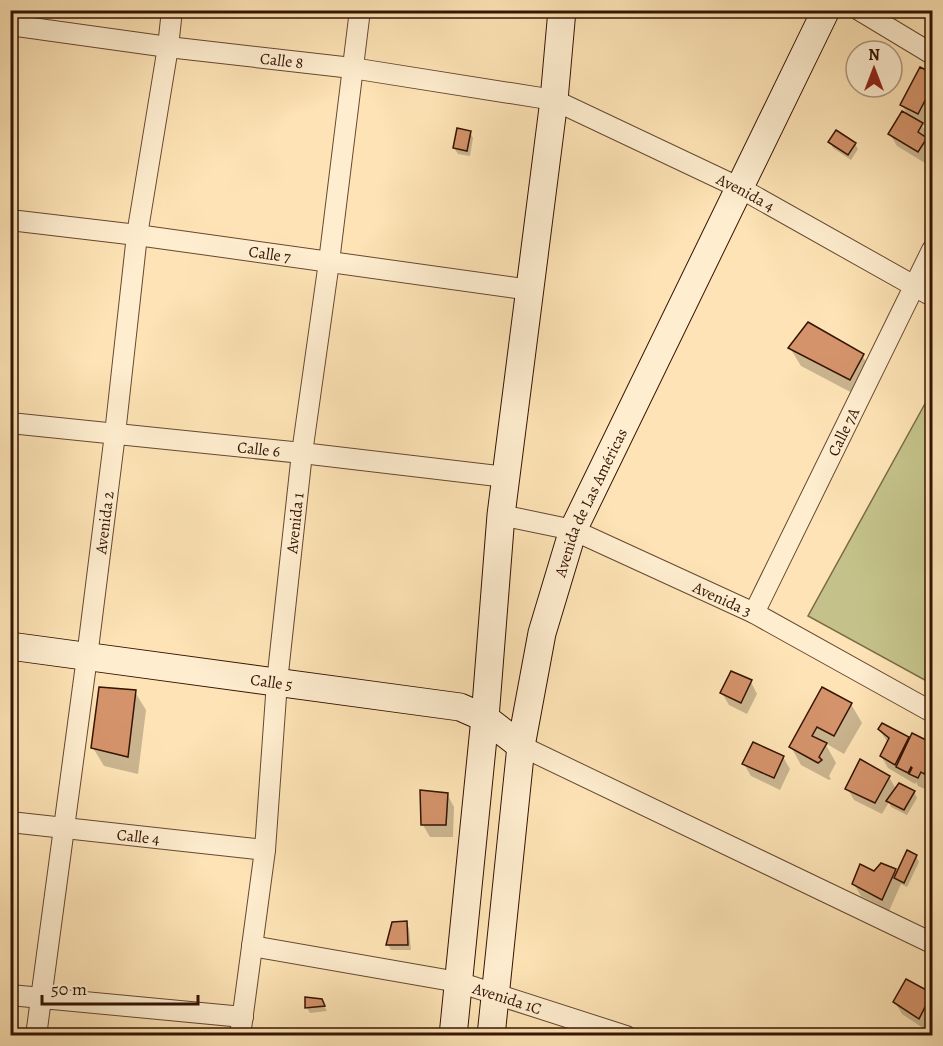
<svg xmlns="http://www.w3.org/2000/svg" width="943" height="1046" font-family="Alegreya,serif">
<rect width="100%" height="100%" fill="#fde3b5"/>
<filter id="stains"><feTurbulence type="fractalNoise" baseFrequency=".00333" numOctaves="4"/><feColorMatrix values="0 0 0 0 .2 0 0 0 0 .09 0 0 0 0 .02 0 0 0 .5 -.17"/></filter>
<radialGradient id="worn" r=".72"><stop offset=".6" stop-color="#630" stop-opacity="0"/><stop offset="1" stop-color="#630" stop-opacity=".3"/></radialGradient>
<path fill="#c4c28a" stroke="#7c6b46" stroke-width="1.5" d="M932 391V684L808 616Z"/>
<path fill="#0003" d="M921 69 932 75V111L925 126 921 124 929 136 926 140 929 145 932 138V156L931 153 925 163 897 146 890 134 908 116 902 105Z
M470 132 473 138 470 156 458 154 454 148Z
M830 142 855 144 858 149 851 160 833 148Z
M790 348 862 355 873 374 860 397 801 366Z
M751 682 757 694 747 714 729 705 722 693Z
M822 689 851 704 862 723 844 754 825 743 836 763 829 776 831 779 829 780 801 765 791 747Z
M135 692 146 710 138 774 104 766 93 748Z
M879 729 908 738 910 742 913 735 932 744 931 785 928 783 925 789 918 786 916 782 915 784 888 768 881 756 888 743Z
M783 757 790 769 780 790 751 776 744 764Z
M889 777 896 789 914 792 917 798 907 815 891 807 889 802 882 814 854 800 847 788Z
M447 794 454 807 453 837H430L423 825Z
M916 856 919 862 907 887 901 884 889 911 861 896 854 884 895 871 897 875Z
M406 923 409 928 411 950H391L388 945Z
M931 994 932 1017 926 1030 902 1014 895 1002Z
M324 1006 327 1011 310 1013 307 1008Z"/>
<path fill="#d4936b" stroke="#351403" stroke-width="1.5" d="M920 67 932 73V87L918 114 900 105Z
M902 111 923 123 918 132 927 138 918 152 888 134Z
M457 128 471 131 467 151 453 148Z
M836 130 856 143 848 155 828 142Z
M808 322 864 354 850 380 788 348Z
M731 671 752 680 741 703 720 693Z
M99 687 136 690 128 757 91 748Z
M822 687 852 703 834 736 817 727 812 736 827 743 819 757 822 760 818 763 789 747Z
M882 723 909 737 895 765 880 756 889 738 878 729Z
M912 733 932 743V757L924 774 921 772 918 778 909 774 912 768 911 767 908 773 896 767Z
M753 742 784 756 774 778 742 764Z
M860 759 890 776 875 803 845 789Z
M899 783 915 791 904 810 886 801Z
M420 790 448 793 446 825H421Z
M907 850 917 855 904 883 894 878Z
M881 863 896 869 882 900 852 884 860 864 874 871Z
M407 921 408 945H386L392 922Z
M906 979 932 993 919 1019 893 1002Z
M305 997 322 999 325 1006 305 1008Z
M141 1029 186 1036H140Z"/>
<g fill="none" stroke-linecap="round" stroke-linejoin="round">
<g stroke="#674830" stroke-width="22">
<g id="street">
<path d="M859 10 932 54"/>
<path id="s1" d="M10 25 168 47 352 68 554 100 740 188 932 296"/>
<path id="s2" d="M10 220 137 235 531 290"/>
<path id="s3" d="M10 423 302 453 506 477"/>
<path id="s4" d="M501 515 573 530 754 613 932 712"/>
<path id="s5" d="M754 613 932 250"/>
<path d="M521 746 932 943"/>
<path id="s6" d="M10 822 265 850"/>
<path id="s7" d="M252 946 458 982 626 1036"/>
<path d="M10 995 243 1017"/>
<path id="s8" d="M36 1036 87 657 115 434 137 235 168 47 172 10"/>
<path id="s9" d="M240 1036 265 850 277 682 302 453 329 262 360 10"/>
</g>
</g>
<g stroke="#351403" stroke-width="29">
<g id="secondary">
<path id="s10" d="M10 646 460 707 485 718 521 746"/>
<path d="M453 1036 485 718 501 515 554 100 562 10"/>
<path id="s11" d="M491 1036 521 746 542 633 573 530 826 10"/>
</g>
</g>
<use href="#street" stroke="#feedcf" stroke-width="20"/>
<use href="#secondary" stroke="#feedcf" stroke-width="27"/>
</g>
<g text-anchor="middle" stroke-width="5" stroke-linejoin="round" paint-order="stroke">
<g font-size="16" fill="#351403" stroke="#feedcf">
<text dy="6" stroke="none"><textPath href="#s1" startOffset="274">Calle 8</textPath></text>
<text dy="6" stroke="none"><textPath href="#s1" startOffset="762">Avenida 4</textPath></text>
<text dy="6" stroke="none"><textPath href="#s2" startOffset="262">Calle 7</textPath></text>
<text dy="6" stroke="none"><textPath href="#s5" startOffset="202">Calle 7A</textPath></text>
<text dy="6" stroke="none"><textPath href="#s3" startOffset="250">Calle 6</textPath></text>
<text dy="6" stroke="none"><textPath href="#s11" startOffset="546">Avenida de Las Américas</textPath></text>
<text dy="6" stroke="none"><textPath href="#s9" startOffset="516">Avenida 1</textPath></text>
<text dy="6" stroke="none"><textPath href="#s8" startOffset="518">Avenida 2</textPath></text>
<text dy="6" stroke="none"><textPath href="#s4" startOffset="238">Avenida 3</textPath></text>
<text dy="6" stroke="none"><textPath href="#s10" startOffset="264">Calle 5</textPath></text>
<text dy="6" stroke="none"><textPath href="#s6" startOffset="129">Calle 4</textPath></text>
<text dy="6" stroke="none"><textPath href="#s7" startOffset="261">Avenida 1C</textPath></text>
</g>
</g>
<rect width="943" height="1046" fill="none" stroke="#fde3b5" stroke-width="36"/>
<rect x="12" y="12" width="919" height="1022" fill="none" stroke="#351403" stroke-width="3"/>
<rect x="18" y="18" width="907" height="1010" fill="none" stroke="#351403" stroke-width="1.5"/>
<g transform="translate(874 69)"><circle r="28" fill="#feedcf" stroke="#ae967d" stroke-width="1.5"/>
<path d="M0-4.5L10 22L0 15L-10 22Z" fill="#8f2418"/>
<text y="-9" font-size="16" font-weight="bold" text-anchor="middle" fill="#351403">N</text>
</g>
<path d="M42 995v9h156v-9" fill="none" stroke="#351403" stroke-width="3"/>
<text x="51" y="995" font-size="18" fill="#351403" stroke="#feedcf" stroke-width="4.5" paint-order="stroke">50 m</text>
<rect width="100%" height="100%" filter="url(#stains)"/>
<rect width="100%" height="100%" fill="url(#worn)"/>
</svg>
